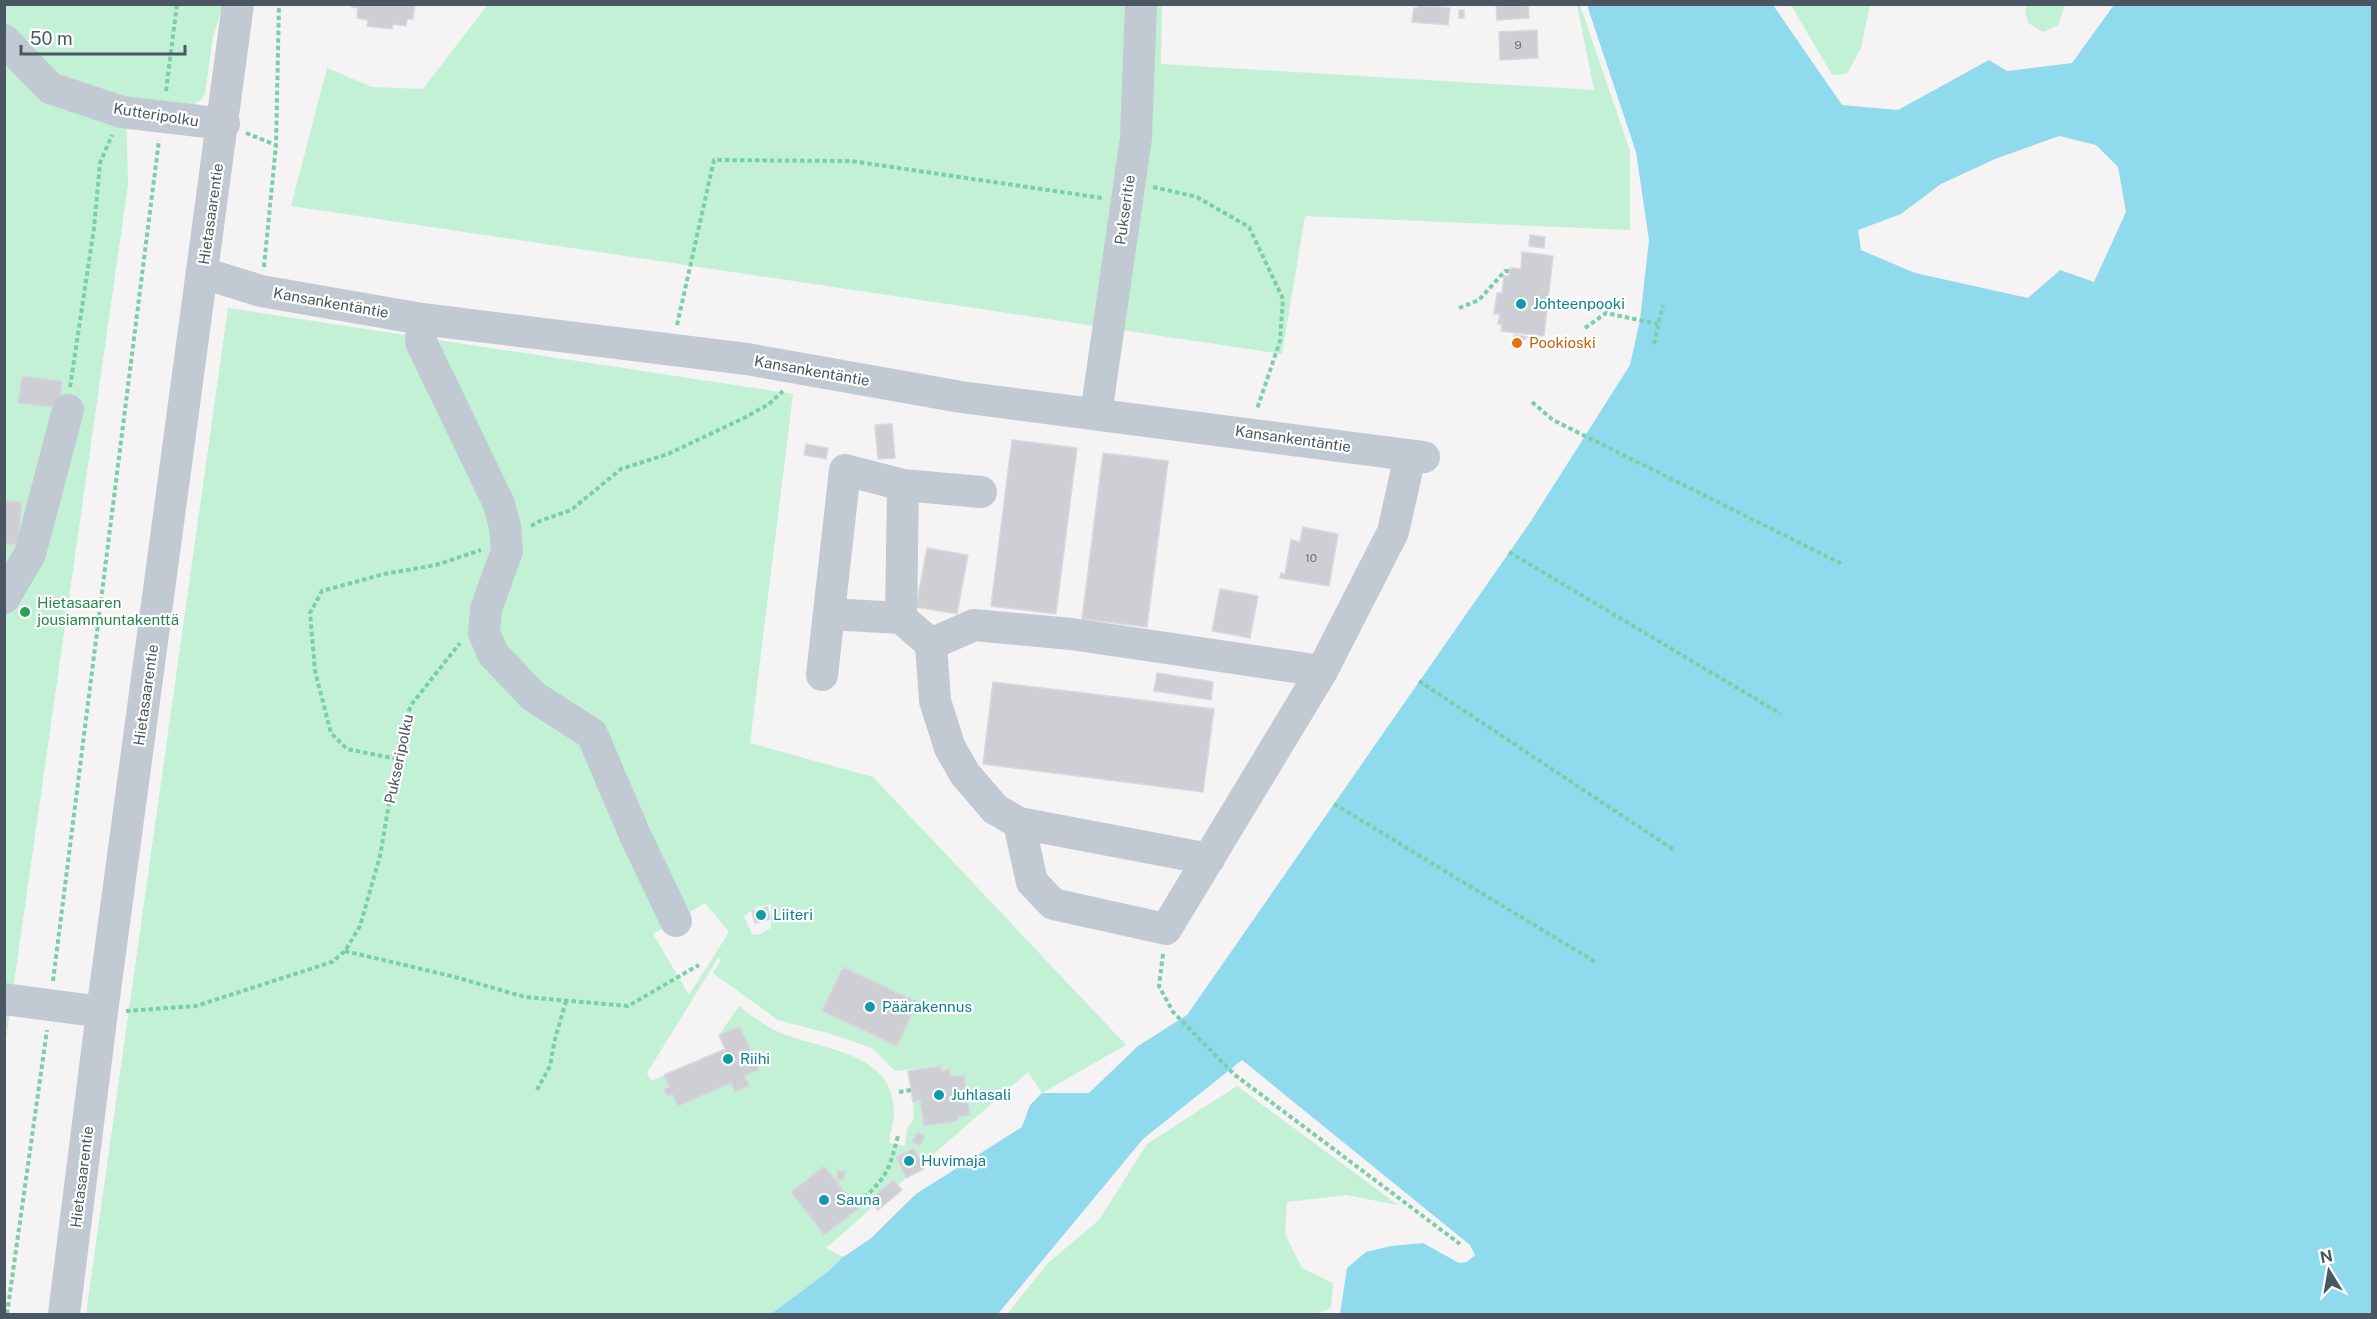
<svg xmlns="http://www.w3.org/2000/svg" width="2377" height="1319" font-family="'Public Sans',sans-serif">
<rect width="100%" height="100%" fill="#f5f3f3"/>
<path fill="#c3f1d5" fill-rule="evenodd" d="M488 4 1162 5 1161 64 1594 90 1577 5H1580L1630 151V230L1305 216 1282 354 291 206 327 68 372 87 423 89Z
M5 5H223L213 37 205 94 201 100 192 105 126 107 128 185 5 1046Z
M1791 5H1870L1861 48 1847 74 1832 75Z
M2028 5V4L2065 5 2058 25 2043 32 2028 23 2025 10Z
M228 308 793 394 750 743 873 777 1126 1045 1042 1093 1028 1072 922 1164 924 1169 906 1178 898 1185 902 1190 878 1210 874 1206 826 1248 843 1257 826 1273 771 1314H86ZM705 903 729 932 689 995 653 934ZM771 904V928L758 935 752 934 744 916 757 907ZM718 958 721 960 713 973 778 1020 831 1034 872 1048 895 1071 940 1066 941 1071 950 1070 951 1077 964 1075 970 1115 957 1117 958 1120 924 1126 920 1100 913 1102 914 1119 907 1129 905 1146 889 1143C890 1133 894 1122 894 1112 894 1053 825 1050 786 1035 768 1028 753 1017 739 1006L719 1035 740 1026 759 1070 745 1076 735 1092 731 1083 678 1106 672 1094 667 1096 664 1089 669 1087 664 1075 651 1081 647 1073Z
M1237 1086 1398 1205 1346 1195 1287 1202 1285 1234 1302 1268 1333 1283 1331 1308 1316 1314H1007L1048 1263 1099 1220 1147 1144Z"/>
<path fill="#90daee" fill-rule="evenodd" d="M1587 5H1773L1842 105 1898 110 1989 60 2007 71 2072 63 2114 5H2372V1314H1340L1347 1268 1366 1252 1391 1246 1423 1243 1459 1263 1467 1262 1475 1255 1470 1245 1242 1060 1143 1139 998 1314H771L826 1273 843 1257 870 1239 916 1194 1022 1127 1030 1105 1042 1093H1089L1138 1046 1187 1015 1531 521 1630 365 1640 320 1649 240 1636 152ZM2059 136 2096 145 2118 167 2126 212 2094 282 2060 270 2028 298 1915 273 1861 250 1858 230 1901 214 1941 184 1995 159Z"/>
<path fill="#cdcfd5" stroke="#d7d9de" stroke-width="1.5" d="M352 4H415L413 19H407L406 26 393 24 392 29 367 26 368 20 357 18 358 8 352 7Z
M1496 4H1528L1529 18 1497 20Z
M1418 5 1450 8 1448 25 1412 22 1414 8H1417Z
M1459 10H1464V18H1459Z
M1537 30 1538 58 1500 60 1499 32Z
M1530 235 1545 237 1544 248 1529 246Z
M1522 252 1553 256 1544 336 1501 331 1502 324H1498L1500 314H1494L1497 293H1502L1504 276H1509L1510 268 1521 269Z
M1514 335 1527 337 1512 348Z
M22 376 62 381 59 408 18 403Z
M892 424 895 458 878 459 875 425Z
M1012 440 1077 448 1056 614 991 606Z
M806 444 828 448 826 459 804 455Z
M1103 453 1168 461 1147 627 1082 619Z
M4 501 22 502 18 545 4 544Z
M1303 527 1338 534 1329 586 1280 578 1281 573 1285 574 1291 540 1300 542Z
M927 548 968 555 957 614 916 607Z
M1220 589 1258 596 1250 638 1212 631Z
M1157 673 1213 682 1211 700 1154 691Z
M993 682 1214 709 1203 792 983 764Z
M767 907 770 919 755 923 752 911Z
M843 967 918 1002 897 1046 822 1011Z
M740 1026 759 1070 745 1076 749 1086 735 1092 731 1083 678 1106 672 1094 667 1096 664 1089 669 1087 664 1075 725 1049 719 1035Z
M941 1066V1071L950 1069 951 1077 964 1075 970 1115 957 1117 958 1121 924 1126 920 1100 913 1102 908 1071Z
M918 1132 925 1136 920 1146 912 1142Z
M914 1148 924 1169 906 1178 896 1157Z
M824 1166 858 1209 824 1235 791 1192Z
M837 1171H845L844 1180H837Z
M893 1180 902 1190 878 1210 869 1200Z"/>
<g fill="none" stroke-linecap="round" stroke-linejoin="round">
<path stroke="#7ad0a6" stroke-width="4" stroke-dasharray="4.5 3" stroke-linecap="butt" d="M166 91 177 4
M246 133 276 145
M1153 187 1197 197 1249 227 1283 299 1280 341 1257 409
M264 267 276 145 279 4
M1459 308 1479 300 1505 271H1509
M677 325 714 160 851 161 1102 198
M1585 328 1606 313 1658 324
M1654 344 1663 305
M70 387 94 228 100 163 112 135
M1532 402 1553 420 1842 564
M531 526 540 521 571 510 621 469 668 454 744 418 769 404 783 391
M1509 552 1781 714
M1419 681 1674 850
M397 759 347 749 331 733 315 671 310 613 322 591 384 574 436 565 481 550
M1334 804 1597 963
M345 951 451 976 525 997 628 1006 699 965
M1163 954 1159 986 1173 1012 1235 1075 1460 1244
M53 981 159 140
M126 1011 196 1006 332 962 345 951 360 926 380 856 402 729 411 705 460 643
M537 1090 550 1066 555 1039 566 1001
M899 1092 911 1090
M864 1198C889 1174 889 1169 898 1136
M7 1314 47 1030"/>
<path stroke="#c1cad2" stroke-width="32" d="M4 40 50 88 122 112 224 124
M203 273 261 291 422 319 747 359 961 397 1424 457
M422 319 421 342 499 504 505 527 507 551 486 609 484 633 493 654 533 696 592 734 635 835 676 921
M1096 414 1136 138 1141 4
M903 485 981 492
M4 598 30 554 68 410
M829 614 901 618
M931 644 974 625 1071 634 1322 671
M822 675 845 470 903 485 901 618 931 644 935 701 950 748 965 774 995 809 1019 823 1209 859
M1019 823 1032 882 1053 904 1166 929 1322 671 1393 532 1410 456
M4 999 102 1012
M64 1314 102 1012 238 4"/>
</g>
<g fill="#0f9aa8" stroke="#fff" stroke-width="2">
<circle cx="1521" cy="304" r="6"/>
<circle cx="761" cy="915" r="6"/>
<circle cx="870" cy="1007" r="6"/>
<circle cx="728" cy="1059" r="6"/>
<circle cx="939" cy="1095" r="6"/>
<circle cx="909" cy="1161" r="6"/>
<circle cx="824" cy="1200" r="6"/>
</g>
<circle fill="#e8710a" stroke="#fff" stroke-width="2" cx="1517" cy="343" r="6"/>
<circle fill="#2e9e5b" stroke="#fff" stroke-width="2" cx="25" cy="612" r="6"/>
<g text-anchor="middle" stroke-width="4.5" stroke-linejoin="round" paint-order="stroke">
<g font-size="12" fill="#6b747e">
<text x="1518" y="49">9</text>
<text x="1311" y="562">10</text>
</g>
<g font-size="15" fill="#4a5661" stroke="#fff">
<text transform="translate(156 115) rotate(9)" y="5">Kutteripolku</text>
<text transform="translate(1125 210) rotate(-82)" y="5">Pukseritie</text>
<text transform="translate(211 214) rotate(-82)" y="5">Hietasaarentie</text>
<text transform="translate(331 303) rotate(10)" y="5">Kansankentäntie</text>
<text transform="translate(812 371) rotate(10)" y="5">Kansankentäntie</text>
<text transform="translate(1293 439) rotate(8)" y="5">Kansankentäntie</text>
<text transform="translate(146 695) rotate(-82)" y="5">Hietasaarentie</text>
<text transform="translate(399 759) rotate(-78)" y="5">Pukseripolku</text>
<text transform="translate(82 1177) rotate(-83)" y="5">Hietasaarentie</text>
</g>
<g font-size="15" fill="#0d838f" stroke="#fff" text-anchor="start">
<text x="1533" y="309">Johteenpooki</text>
<text x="773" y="920">Liiteri</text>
<text x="882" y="1012">Päärakennus</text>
<text x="740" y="1064">Riihi</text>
<text x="951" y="1100">Juhlasali</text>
<text x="921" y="1166">Huvimaja</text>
<text x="836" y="1205">Sauna</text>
</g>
<g font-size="15" fill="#c56008" stroke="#fff" text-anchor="start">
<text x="1529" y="348">Pookioski</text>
</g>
<g font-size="15" fill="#27864d" stroke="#fff" text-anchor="start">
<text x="37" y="608">Hietasaaren<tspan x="37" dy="17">jousiammuntakenttä</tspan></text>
</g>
</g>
<rect width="2377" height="1319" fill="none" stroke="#4a5661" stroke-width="12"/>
<g transform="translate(2329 1271) rotate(349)" stroke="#ffffff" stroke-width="4.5" paint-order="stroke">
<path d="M0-4.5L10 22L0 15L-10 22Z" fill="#4a5661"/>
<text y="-9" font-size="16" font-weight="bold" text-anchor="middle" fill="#4a5661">N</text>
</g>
<path d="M21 45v9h164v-9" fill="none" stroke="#4a5661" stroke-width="3"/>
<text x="30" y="45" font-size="18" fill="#4a5661" stroke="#ffffff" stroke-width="4.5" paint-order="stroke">50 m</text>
</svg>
